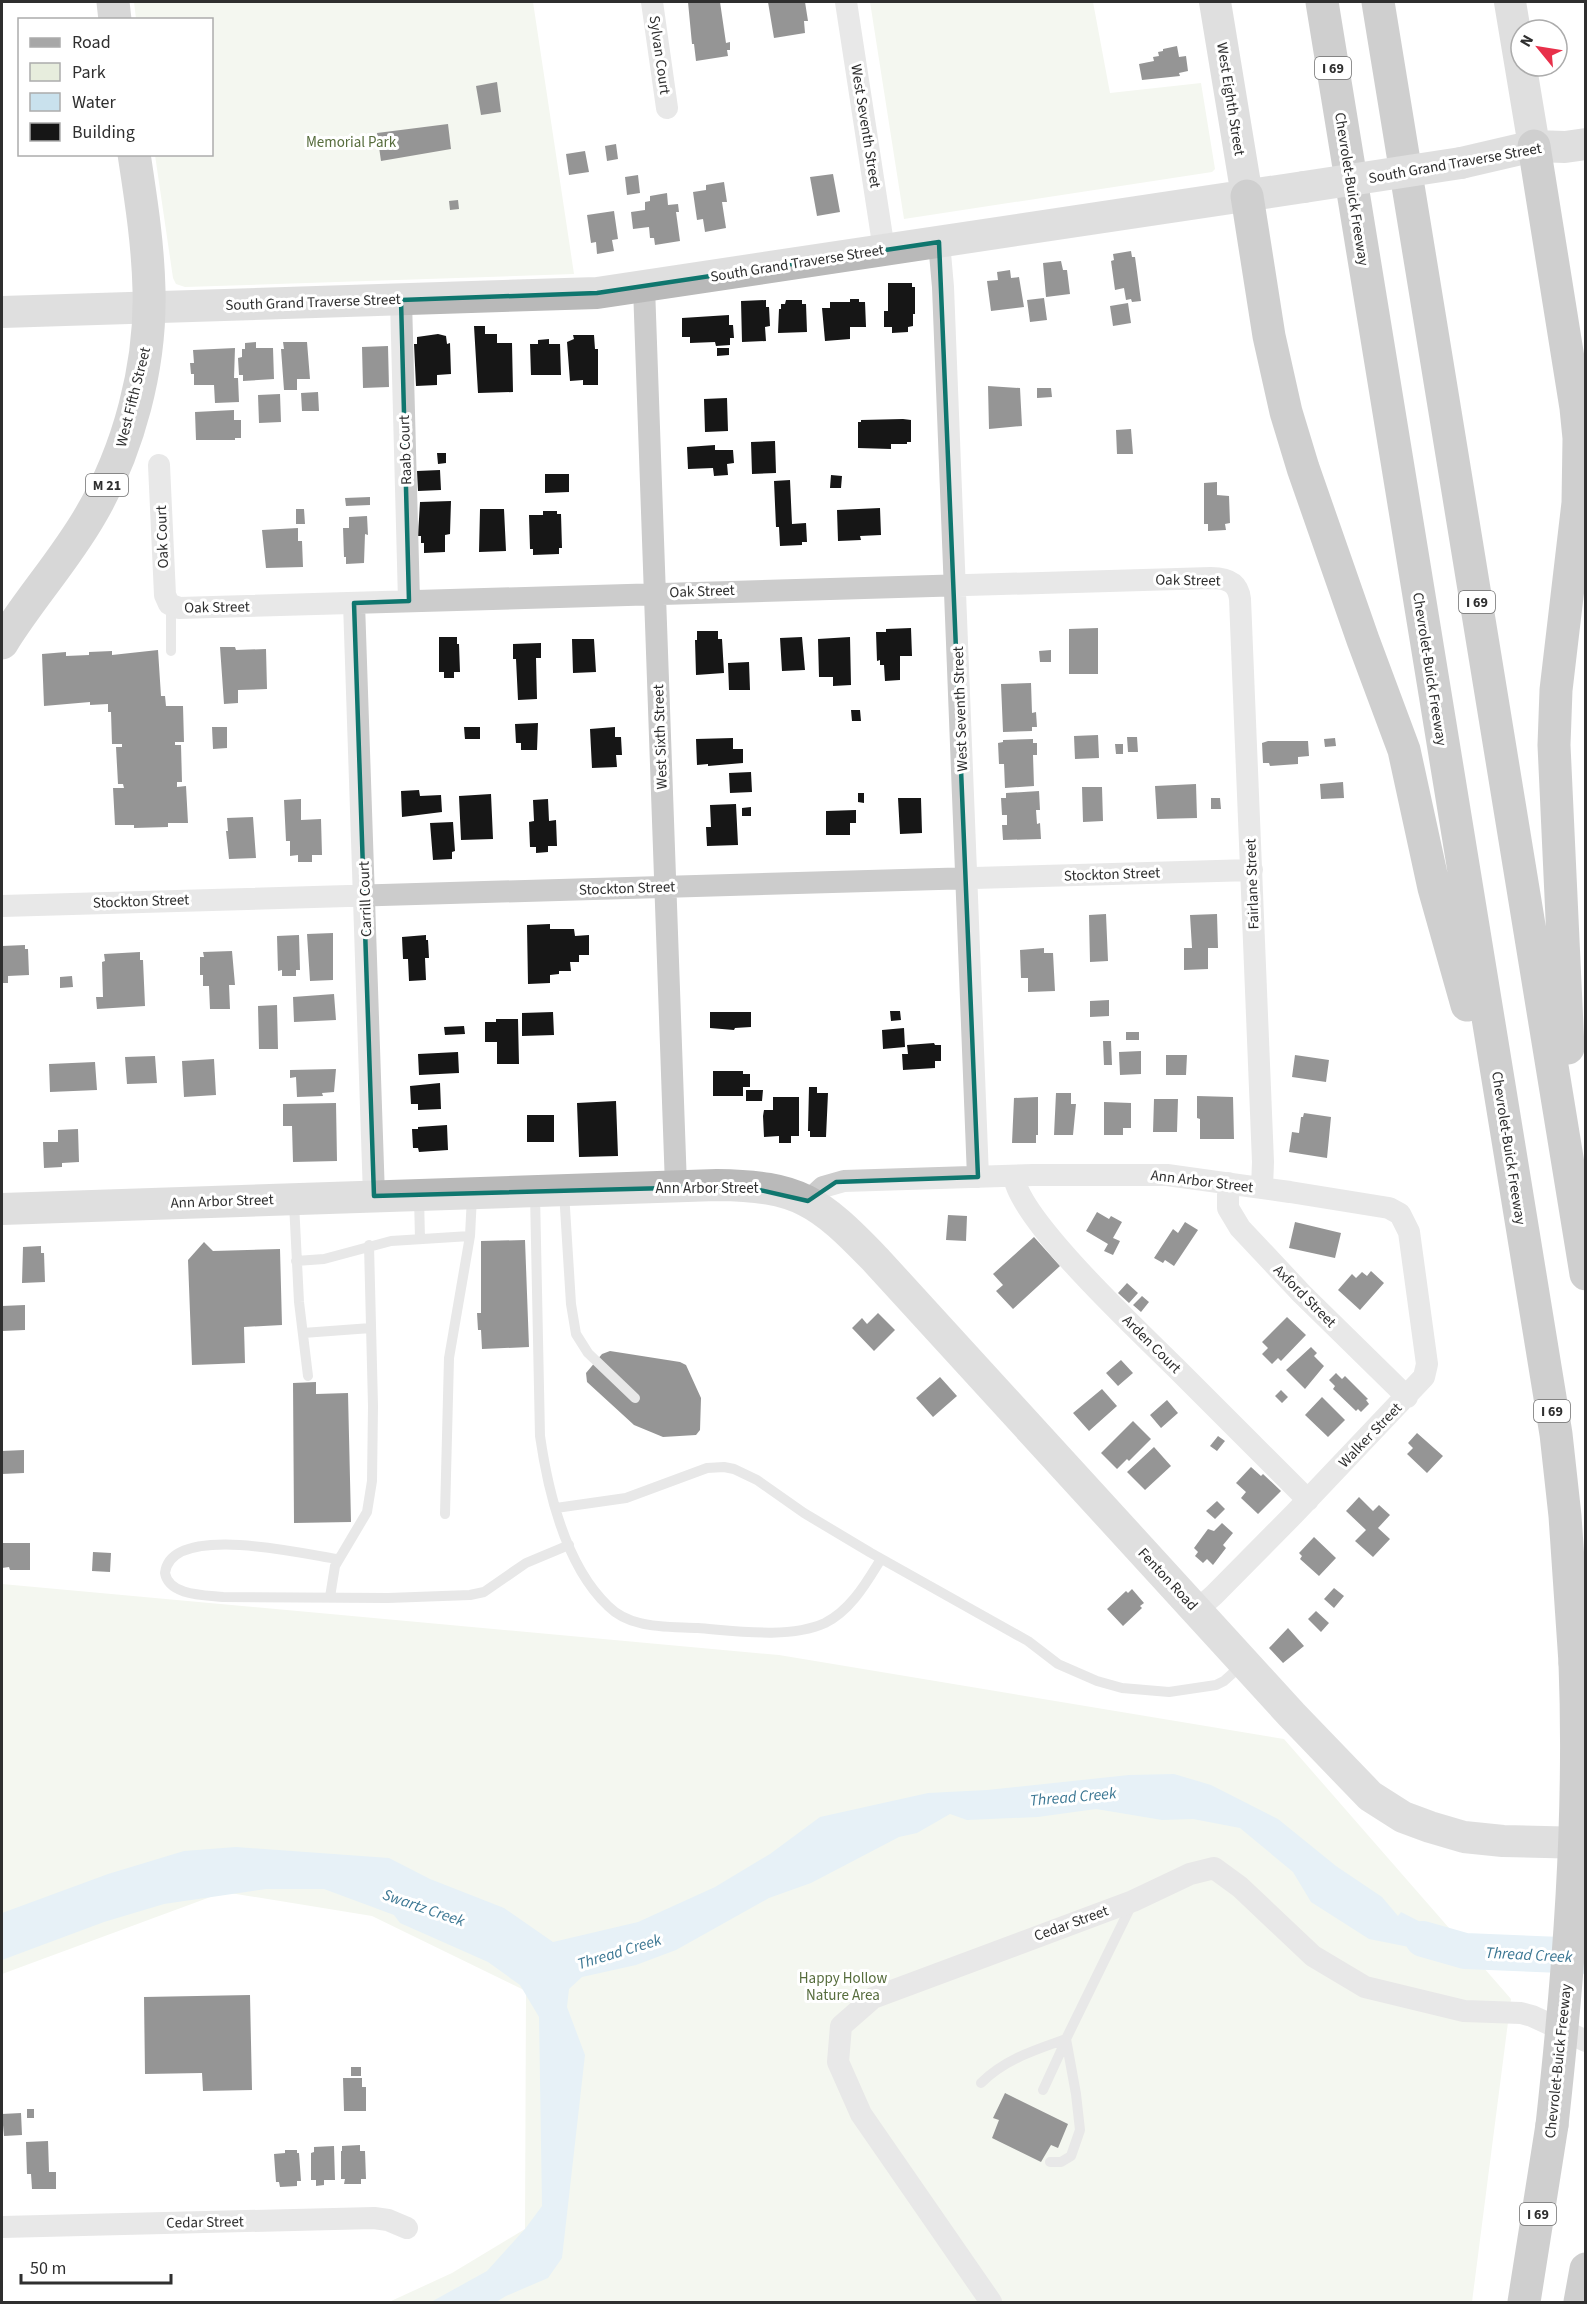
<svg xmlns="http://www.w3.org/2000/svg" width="1587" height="2304" font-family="'Source Sans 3',sans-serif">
<rect width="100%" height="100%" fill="#fff"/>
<path fill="#e7eddd" d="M134 2H533L574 274 185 287 176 284 173 278 155 155 212 154V20L136 19Z
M870 2H1093L1110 93 1201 83 1215 169 1212 172 904 219Z
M2 1584 779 1655 1284 1739 1511 1999 1472 2302H389L452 2273 525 2229 526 1991 372 1916 224 1892 2 1974Z"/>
<path fill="#c9e1ed" d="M1174 1774 1211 1785 1278 1819 1336 1866 1382 1897 1398 1916 1401 1912 1442 1933H1455L1479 1961 1369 1939 1311 1902 1293 1872 1240 1828 1193 1819 1162 1820 1096 1809 1038 1817 967 1820 950 1814 917 1833 899 1837 811 1883 769 1898 676 1950 636 1965 582 1977 569 1989 567 2007 585 2055 562 2258 548 2278 506 2296 496 2302H431L487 2271 525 2229 542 2206 539 2017 520 1985 488 1962 400 1923 394 1915 324 1889H266L164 1904 104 1922 2 1960V1913L108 1874 184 1851 236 1847 389 1858 430 1879 504 1908 553 1942 638 1922 715 1887 770 1854 820 1817 928 1793 987 1790 1129 1775Z"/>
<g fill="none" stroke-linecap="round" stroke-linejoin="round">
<path stroke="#c9e1ed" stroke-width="36" d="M1423 1939 1465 1951 1586 1956"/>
</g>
<path fill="#161616" d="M688 2H720L726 43 730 42V50H727L728 56 696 61 694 44H692Z
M768 2H805L808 21H804L805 33 774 38Z
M1177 46 1179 57 1186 56 1188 71 1179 73 1180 76 1142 80 1139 64 1154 61 1153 57 1159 56 1158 52 1163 51V49Z
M497 82 501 112 481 115 476 86Z
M448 124 451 149 381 161 377 133Z
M616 144 618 159 607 161 605 146Z
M585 151 589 172 569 175 566 154Z
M833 174 840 212 817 216 810 177Z
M638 175 640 193 627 195 625 177Z
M724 182 727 202H722L726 228 705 232 703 219 697 220 693 192 706 190V185Z
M667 193 668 205 678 204 679 212H676L680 241 655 245 654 238H650L649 227 633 229 631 212 645 210V202L650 201V196Z
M458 200 459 209 450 210 449 201Z
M614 211 618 239 612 240 614 251 597 254 596 242 591 243 587 215Z
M1131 251 1132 257H1135L1141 301 1132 302 1131 299 1126 300 1124 288 1115 290 1111 261 1114 260 1113 254Z
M1061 261 1063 270H1067L1070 294 1046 297 1043 263Z
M1010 270 1011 278 1019 277 1024 307 991 311 987 281 998 280 997 272Z
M888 283H912V287H915V314H913V326L908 327V332L892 333V327H884V311H888Z
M1044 298 1047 320 1030 322 1027 300Z
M850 299H859V302H865L866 327H850V339L825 341 822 308H830V302H850Z
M766 300V307H769L770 326 765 327 766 341 742 342 741 301Z
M786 300H802V304H806L807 332 778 333 779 309H781V304H785Z
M1128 303 1131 323 1113 326 1110 306Z
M729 315V325H733L734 338H730V345L716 346 715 342 690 343V337H682V318Z
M474 326H485V334H497V343H512L513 392 478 393Z
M438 334 446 336 447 344 450 343 451 374 437 375V385L416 386 414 344H417V337Z
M573 335H594L595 349H598V385H583V380L570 381 567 342 574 339Z
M549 339V344H560L561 375H531L530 344H538V340Z
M256 342V348H273L274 379 243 381V375H239L238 358 242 357V349H245V343Z
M283 342H307L310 379H297V390H284L281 349H284Z
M388 346 389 387 363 388 362 347Z
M235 348 234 378H238L239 402 215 403 214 385H194V374H191L190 363H194L193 350Z
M717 348H729V355L717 356Z
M988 386 1020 388 1022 426 989 429Z
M1037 388H1051L1052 397 1037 398Z
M318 392 319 411H302L301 393Z
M280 394 281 422 259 423 258 395Z
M727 398 728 431 705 432 704 399Z
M234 410V420H241V438H235V440H196L195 412Z
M903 419 911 420V442H907V444H891V449L858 448V422H861V420Z
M1131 429 1133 454H1117L1116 430Z
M775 441 776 473 752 474 751 442Z
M715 445V450H733L734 463 727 464 728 475 714 476 713 468 688 469 687 447Z
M437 453H446V463L438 464Z
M440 470 441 490 418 491 417 471Z
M545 474H569V492L545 493Z
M831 475 842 476 841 488H830Z
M790 480 792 524 806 523 807 542H802V545L780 546 779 527H776L774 481Z
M1217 482V495L1229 496 1230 523 1225 524 1226 530 1208 531V524H1204V483Z
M370 497V505L346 506 345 498Z
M451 501 450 534 445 535V552L424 553V543H421V536H418L420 502Z
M880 508 881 535 860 536 861 540 838 541 837 510Z
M296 509H304L305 524H296Z
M480 509H504L506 551 479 552Z
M543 511H557V514H561L562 548H559V554L533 555V549H530L529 515H543Z
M367 516 368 535 365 534 364 563 346 564V557H344L343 528H349V517Z
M298 528V541H302L303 567 266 568 262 530Z
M911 628 912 656H900V680L885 681 884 665H880V660L877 661 876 632H886V629Z
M1098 628V674H1069V629Z
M697 631H718V639H722L724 673 696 675 695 640H697Z
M439 637H457V644H459L460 672H454V678H444V672H439Z
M802 637 805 670 782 671 780 638Z
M850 637 851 685 833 686V677H819L818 639Z
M572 639H594L596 672 573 673Z
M541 643V658H536L537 699 518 700 516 659H513V644Z
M220 647H235L236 650 266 649 267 689 238 690V703L224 704Z
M158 650 161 696H165L166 706H183L184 742H175V745H181L182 782H177V787L186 786 188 823H168V827L134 828V825H115L113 788H124L123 784H118L116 747H122V744H112L111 712H108V704L90 705V702L44 706 42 654 66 652V656L89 655V652L112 651V655Z
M1051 650V662H1040L1039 651Z
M749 662 750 690H729L728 663Z
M1031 683 1032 713 1036 712 1037 727H1032V731L1003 732 1001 684Z
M851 710H860L861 721H852Z
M538 723 537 750H521V743H516L515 724Z
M212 727H227V748L213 749Z
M464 727H480V739H465Z
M615 727V737H621L622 755H616L617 767 592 768 590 729Z
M1098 735 1099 758 1075 759 1074 736Z
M1127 737H1137L1138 752H1128Z
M733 738V749H743V763L708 766V764L697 765 696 739Z
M1335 738 1336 746 1325 747 1324 739Z
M1033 739V743H1037V755H1033L1034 786 1005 788 1004 764H999L998 743 1003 742V740Z
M1268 741H1308L1309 756 1298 757V764L1270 766 1269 763H1263L1262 743Z
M1115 744H1123V754H1116Z
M751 772 752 792 730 793 729 773Z
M1343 782 1344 798 1321 799 1320 784Z
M1196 784 1197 818 1157 819 1155 786Z
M1082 787H1102L1103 821 1083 822Z
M419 790 420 796 441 795 442 812 402 817 401 791Z
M1039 791 1040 810H1036L1037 824 1040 823 1041 839 1003 840 1002 825H1007V815H1002L1001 798H1006V793Z
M858 793H864V803L858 802Z
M491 794 493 839 461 840 459 796Z
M898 798H921L922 833 900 834Z
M1211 798H1220L1221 809H1211Z
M301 799V820L321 819 322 855H312V862H298V855L290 856V841H286L284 800Z
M548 799 549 821 556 820 557 846H548V852L536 853V847H530L529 822 534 821 533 800Z
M736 804 738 845 707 846 706 827H711L710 805Z
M751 807V816H742V808Z
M856 810V823H850V835H826V811Z
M253 817 256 858 229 859 226 831H228L227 818Z
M453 822 455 851 452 852V859L433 860 430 823Z
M1106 914 1108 961 1090 962 1089 915Z
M1217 914 1218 948H1208V969L1184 970V948H1192L1190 915Z
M550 924V929H574L575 936 589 935V955H579V962H570L571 971H559V974L550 975V983L528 984 527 925Z
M333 933V980L310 981 307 934Z
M299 935 300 970H296V976H282V970L278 971 277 936Z
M426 935V940H428L429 958H425L426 980 409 981 408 959H403L402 937Z
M25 945V949H28L29 975 8 976V983H2V946Z
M1044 948V953H1053L1055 991 1028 992V978H1021L1020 950Z
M232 951 235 985H229L230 1009H210L209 986H203V975H200V957H204L203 952Z
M140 952V960H143L145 1006 97 1009 96 997H103L102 962 105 961 104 954Z
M72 976 73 987 60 988V977Z
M334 994 336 1020 294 1022 293 997Z
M1109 1000V1016L1090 1017V1001Z
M277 1005 278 1049H259L258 1006Z
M890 1011H900L901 1020 891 1021Z
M553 1012 554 1035 522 1036V1013Z
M710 1012H751V1027L735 1028 734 1030 710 1028Z
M496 1019H518L519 1064H497V1042H485V1022H496Z
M464 1026 465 1034 445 1035 444 1027Z
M904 1028 905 1047 883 1049 882 1030Z
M1126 1032H1139V1040H1126Z
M1103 1041H1111L1112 1065H1104Z
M934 1043 935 1045H941V1061H935V1068L903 1070 902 1054H908L907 1045Z
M1141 1051V1074L1120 1075 1119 1052Z
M458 1052 459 1073 419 1075 418 1054Z
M1166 1055H1187L1186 1075H1166Z
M1295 1055 1329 1060 1326 1082 1292 1077Z
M155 1056 157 1083 127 1084 125 1057Z
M214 1059 216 1095 184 1097 182 1061Z
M95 1062 97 1090 50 1092 49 1064Z
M336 1069 334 1092 322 1093 323 1096 297 1097 296 1077 290 1078V1070Z
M713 1071H743V1074H750V1087H743V1096H713Z
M440 1083 441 1109 418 1110V1104H411L410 1086Z
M809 1087H817V1093H828L826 1137H810V1131H808Z
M746 1090H763L762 1101H746Z
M1056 1093H1071V1104H1076L1073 1135H1054Z
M1197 1096 1233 1097 1234 1139H1200V1119L1197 1118Z
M773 1097H799V1136H791V1143H779V1136L764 1137 763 1116 764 1110H773Z
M1038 1097V1135H1036V1143H1012L1014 1098Z
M1154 1099H1178L1177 1132H1153Z
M616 1101 618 1156 579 1157 577 1103Z
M1104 1102 1131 1103V1128H1123V1135H1104Z
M336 1103 337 1161 293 1162 292 1126H283V1104Z
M1304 1113 1331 1117 1327 1158 1289 1152 1292 1132 1299 1133 1301 1117H1303Z
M527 1115H554V1142H527Z
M447 1125 448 1150 419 1152 418 1148H413L412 1129H418V1127Z
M78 1129 79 1162 62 1163V1167L44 1168 43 1142H58V1130Z
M1097 1212 1109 1219 1111 1216 1122 1222 1113 1238 1120 1241 1113 1255 1104 1251 1108 1244 1086 1231Z
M948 1215 967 1216 966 1241 946 1240Z
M1185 1222 1198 1230 1174 1266 1165 1260 1163 1263 1154 1258 1173 1229 1178 1233Z
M1295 1222 1341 1233 1335 1258 1289 1248Z
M1034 1237 1060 1266 1013 1309 996 1291 1003 1285 993 1274Z
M525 1240 529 1347 482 1349 481 1330H478L477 1313H481V1241Z
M204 1242 213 1251 280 1249 282 1325 244 1327 245 1363 192 1365 188 1260Z
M41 1246V1253H44L45 1282 22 1283 23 1247Z
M1371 1271 1384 1283 1360 1310 1338 1290 1352 1274 1356 1278 1362 1272 1367 1276Z
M1127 1283 1138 1293 1129 1303 1118 1293Z
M1142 1296 1149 1302 1141 1312 1133 1305Z
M25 1305V1330L2 1331V1306Z
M878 1313 895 1330 874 1351 852 1328 862 1318 867 1324Z
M1287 1317 1306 1335 1281 1361 1278 1358 1272 1364 1262 1354 1268 1348 1262 1342Z
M1311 1347 1317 1353 1314 1356 1324 1366 1305 1389 1286 1370Z
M610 1351 680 1362 686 1365 701 1398 700 1430 696 1435 663 1437 634 1425 587 1382 586 1373 602 1354Z
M1121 1360 1133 1373 1118 1386 1106 1373Z
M1336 1373 1342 1379 1345 1376 1368 1399 1366 1400 1369 1404 1361 1412 1358 1409 1356 1411 1333 1389 1335 1386 1329 1380Z
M940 1377 957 1396 933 1417 916 1398Z
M316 1382V1394L348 1393 351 1522 294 1523 293 1383Z
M1102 1389 1117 1406 1089 1431 1073 1413Z
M1281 1390 1288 1397 1282 1403 1275 1396Z
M1322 1397 1345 1420 1328 1437 1305 1415Z
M1167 1400 1178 1413 1161 1428 1150 1415Z
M1133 1421 1151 1439 1129 1461 1127 1459 1117 1469 1101 1453Z
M1417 1433 1443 1456 1427 1473 1407 1454 1413 1448 1408 1443Z
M1218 1436 1225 1441 1217 1451 1210 1446Z
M1154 1447 1171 1466 1145 1490 1127 1472Z
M24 1450V1473L2 1474V1451Z
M1251 1467 1261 1476 1263 1474 1281 1491 1258 1514 1241 1498 1246 1492 1236 1483Z
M1359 1497 1373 1511 1379 1505 1390 1515 1378 1528 1390 1539 1373 1557 1355 1541 1366 1530 1346 1511Z
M1217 1501 1225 1509 1215 1519 1206 1511Z
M1222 1523 1233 1533 1223 1545 1226 1548 1213 1565 1207 1559 1203 1563 1195 1556 1198 1552 1194 1548 1208 1529 1214 1531Z
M1314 1537 1336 1558 1319 1576 1300 1559 1302 1556 1299 1553Z
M2 1543H30V1570H10L9 1567 2 1568Z
M93 1552 111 1553 110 1572 92 1571Z
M1334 1588 1344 1596 1334 1608 1324 1599Z
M1132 1589 1144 1603 1140 1606 1142 1608 1123 1626 1107 1609 1126 1591 1128 1593Z
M1316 1611 1329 1623 1321 1632 1308 1619Z
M1288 1628 1304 1646 1283 1663 1269 1648Z
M250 1995 252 2090 203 2091 202 2073 145 2074 144 1997Z
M351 2067H361V2076H351Z
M343 2078H362V2087H366V2111H344Z
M1005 2093 1068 2124 1058 2148 1051 2145 1041 2162 992 2138 999 2120 993 2118Z
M27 2109H34V2118H27Z
M21 2113 22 2135 4 2136 2 2114Z
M48 2141 49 2172H56V2189H32L31 2174H27L26 2142Z
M360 2145V2151H365L366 2179H361V2184H344L345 2179H341V2151H342V2146Z
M334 2146 335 2180H324V2185L316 2186V2180H311V2153L314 2152V2147Z
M285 2150H297V2153H299L301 2181H297V2186L280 2187 279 2182H276L274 2154 285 2153Z"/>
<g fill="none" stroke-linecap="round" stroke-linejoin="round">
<path stroke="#ccc" stroke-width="10" d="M171 606V651
M564 1192 571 1304 576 1334 588 1353 635 1398
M535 1194 540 1436C548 1491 566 1566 608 1606 617 1615 627 1620 640 1623 658 1628 679 1627 698 1628 736 1631 790 1639 825 1623 851 1610 866 1583 881 1559
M419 1197 420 1239
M294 1203 299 1302 308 1376
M296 1261 324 1259 391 1241 470 1236
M303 1333 371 1328
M556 1508 626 1498 707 1468 724 1467 734 1469 757 1480 804 1513 871 1553 1028 1641 1058 1664 1097 1681 1122 1688 1169 1692 1216 1685 1224 1681 1243 1664
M445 1514 449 1358 470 1236 472 1196
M337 1559C303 1554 171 1522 165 1573 169 1596 205 1595 223 1597L388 1598 470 1595 484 1592 526 1563 569 1545
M330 1597 335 1566 367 1512 372 1481 373 1406 369 1245
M981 2083C1005 2059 1035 2050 1066 2039L1132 1904
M1043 2090 1066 2040
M1050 2162H1061L1071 2156 1080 2130 1076 2094 1066 2039"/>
<path stroke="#ccc" stroke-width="22" d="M652 2 667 108
M846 2 884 250
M939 242 943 287 978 1177
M644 287 676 1186
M401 300 409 601
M159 465 165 595 169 604 179 608 1211 578C1227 578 1238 582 1240 599L1263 1162 1262 1188
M354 603 374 1196
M2 906 1252 870
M1014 1176C1018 1219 1140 1332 1175 1367 1219 1411 1263 1455 1308 1500
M1228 1183V1208L1240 1228 1302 1294 1407 1397
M808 1201 823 1187 844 1181 1033 1175H1167L1290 1192 1389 1208 1400 1214 1409 1232 1427 1364 1424 1377 1295 1513 1214 1595 1197 1610
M2 2227 374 2218 388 2220 407 2228
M991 2302 861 2114 838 2062 841 2026 873 1998 1133 1901 1190 1874 1214 1868 1240 1887 1313 1956 1365 1987 1464 2011 1521 2013 1532 2016 1586 2041"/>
<path stroke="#b9b9b9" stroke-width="32" d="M1215 2 1247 196
M1510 2 1534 146
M1461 163 1534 146 1565 147 1586 144
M2 312 597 293 1304 187
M2 1209 717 1185C799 1186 819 1201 875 1259L1292 1715 1370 1796 1403 1817 1430 1827 1464 1837 1503 1841 1586 1843"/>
<path stroke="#a7a7a7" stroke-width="33" d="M113 2 115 20
M2 643C29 599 64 561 90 516 129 450 151 366 149 290 148 244 141 200 134 154"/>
<path stroke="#969696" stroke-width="33" d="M1322 2 1556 1434 1565 1516 1575 1663
M1378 2 1586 1274
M1534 146 1576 408 1579 438 1578 503 1556 690 1554 745 1568 1048
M1247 196 1269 336 1286 412 1303 468 1363 640 1404 750 1434 888 1467 1005
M1524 2302 1552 2125
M1580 2302 1586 2269"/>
<path stroke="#b9b9b9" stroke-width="32" d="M1304 187 1461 163"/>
<path stroke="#969696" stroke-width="33" d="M1552 2125C1569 1971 1581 1818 1575 1663"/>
</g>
<path d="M0 0H1587V2304H0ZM939 242 978 1177 836 1182 808 1201 742 1186 374 1196 354 603 409 601 401 300 597 293Z" fill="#fff" fill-opacity=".55" fill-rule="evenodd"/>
<path fill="none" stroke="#0f766e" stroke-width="4.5" stroke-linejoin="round" d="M939 242 978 1177 836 1182 808 1201 742 1186 374 1196 354 603 409 601 401 300 597 293Z"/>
<g text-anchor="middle" stroke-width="6" stroke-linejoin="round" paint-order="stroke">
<g fill="#fff" stroke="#6d6d6d" stroke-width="1.5">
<rect x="1315" y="57" width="36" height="22" rx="4.5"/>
<rect x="86" y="474" width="42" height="22" rx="4.5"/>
<rect x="1459" y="591" width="36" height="22" rx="4.5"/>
<rect x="1534" y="1400" width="36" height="22" rx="4.5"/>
<rect x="1520" y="2203" width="36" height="22" rx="4.5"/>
</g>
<g font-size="14" font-weight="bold" fill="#2f2f2f">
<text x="1333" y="73">I 69</text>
<text x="107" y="490">M 21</text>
<text x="1477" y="607">I 69</text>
<text x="1552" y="1416">I 69</text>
<text x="1538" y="2219">I 69</text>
</g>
<g font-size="15" fill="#2f2f2f" stroke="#fff">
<text transform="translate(660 55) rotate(82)" y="5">Sylvan Court</text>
<text transform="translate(1231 99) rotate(81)" y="5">West Eighth Street</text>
<text transform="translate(866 126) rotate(81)" y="5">West Seventh Street</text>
<text transform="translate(1455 163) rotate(-10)" y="5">South Grand Traverse Street</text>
<text transform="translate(1352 189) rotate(81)" y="5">Chevrolet-Buick Freeway</text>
<text transform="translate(797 263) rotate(-9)" y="5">South Grand Traverse Street</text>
<text transform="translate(313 302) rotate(-2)" y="5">South Grand Traverse Street</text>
<text transform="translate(133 397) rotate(-76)" y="5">West Fifth Street</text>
<text transform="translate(405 450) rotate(-92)" y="5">Raab Court</text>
<text transform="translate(162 537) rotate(-92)" y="5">Oak Court</text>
<text transform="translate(1188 580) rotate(1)" y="5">Oak Street</text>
<text transform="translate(702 591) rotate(-2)" y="5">Oak Street</text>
<text transform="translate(217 607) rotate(-1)" y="5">Oak Street</text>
<text transform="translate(1430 669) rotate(81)" y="5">Chevrolet-Buick Freeway</text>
<text transform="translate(960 709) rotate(-92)" y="5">West Seventh Street</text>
<text transform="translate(660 737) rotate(-92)" y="5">West Sixth Street</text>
<text transform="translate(1112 874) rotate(-2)" y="5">Stockton Street</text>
<text transform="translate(1252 884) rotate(-92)" y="5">Fairlane Street</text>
<text transform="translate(627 888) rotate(-2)" y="5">Stockton Street</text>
<text transform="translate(365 899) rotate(-92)" y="5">Carrill Court</text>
<text transform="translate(141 901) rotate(-2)" y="5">Stockton Street</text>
<text transform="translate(1509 1148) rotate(81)" y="5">Chevrolet-Buick Freeway</text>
<text transform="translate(1202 1181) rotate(7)" y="5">Ann Arbor Street</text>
<text x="707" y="1193">Ann Arbor Street</text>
<text transform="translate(222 1201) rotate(-2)" y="5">Ann Arbor Street</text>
<text transform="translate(1305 1296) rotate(45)" y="5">Axford Street</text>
<text transform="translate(1152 1344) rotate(45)" y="5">Arden Court</text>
<text transform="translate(1370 1435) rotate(-46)" y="5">Walker Street</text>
<text transform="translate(1168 1579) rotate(47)" y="5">Fenton Road</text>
<text transform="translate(1071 1923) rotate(-20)" y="5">Cedar Street</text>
<text transform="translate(1558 2061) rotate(-84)" y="5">Chevrolet-Buick Freeway</text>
<text transform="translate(205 2222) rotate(-1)" y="5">Cedar Street</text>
</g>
<g font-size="15" fill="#566c3c" stroke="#fff">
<text x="351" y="147">Memorial Park</text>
<text x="843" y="1983">Happy Hollow<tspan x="843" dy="17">Nature Area</tspan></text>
</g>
<g font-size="16" font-style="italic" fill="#3c7793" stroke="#fff">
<text transform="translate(1073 1796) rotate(-5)" y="6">Thread Creek</text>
<text transform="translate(424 1907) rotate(19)" y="6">Swartz Creek</text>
<text transform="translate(619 1951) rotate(-17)" y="6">Thread Creek</text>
<text transform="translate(1529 1954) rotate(3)" y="6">Thread Creek</text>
</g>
</g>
<rect width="1587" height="2304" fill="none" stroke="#2f2f2f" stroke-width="6"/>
<rect x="18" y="18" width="195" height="138" fill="#ffffff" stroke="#acacac" stroke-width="1.5"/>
<rect x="30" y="38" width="30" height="9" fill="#a7a7a7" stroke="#acacac" stroke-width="1.5"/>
<text x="72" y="48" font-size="18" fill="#2f2f2f">Road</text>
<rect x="30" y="63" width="30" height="18" fill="#e7eddd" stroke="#acacac" stroke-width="1.5"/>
<text x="72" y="78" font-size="18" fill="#2f2f2f">Park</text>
<rect x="30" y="93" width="30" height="18" fill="#c9e1ed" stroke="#acacac" stroke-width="1.5"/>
<text x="72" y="108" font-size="18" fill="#2f2f2f">Water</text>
<rect x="30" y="123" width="30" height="18" fill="#161616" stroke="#acacac" stroke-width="1.5"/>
<text x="72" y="138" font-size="18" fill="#2f2f2f">Building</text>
<g transform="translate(1539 48) rotate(300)"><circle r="28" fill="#ffffff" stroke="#acacac" stroke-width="1.5"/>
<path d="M0-4.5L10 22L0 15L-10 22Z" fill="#e8304a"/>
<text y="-9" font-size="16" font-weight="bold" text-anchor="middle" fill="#2f2f2f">N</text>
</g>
<path d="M21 2274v9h150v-9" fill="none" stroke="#2f2f2f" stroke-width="3"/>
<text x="30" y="2274" font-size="18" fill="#2f2f2f" stroke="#ffffff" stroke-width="4.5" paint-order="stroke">50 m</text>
</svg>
